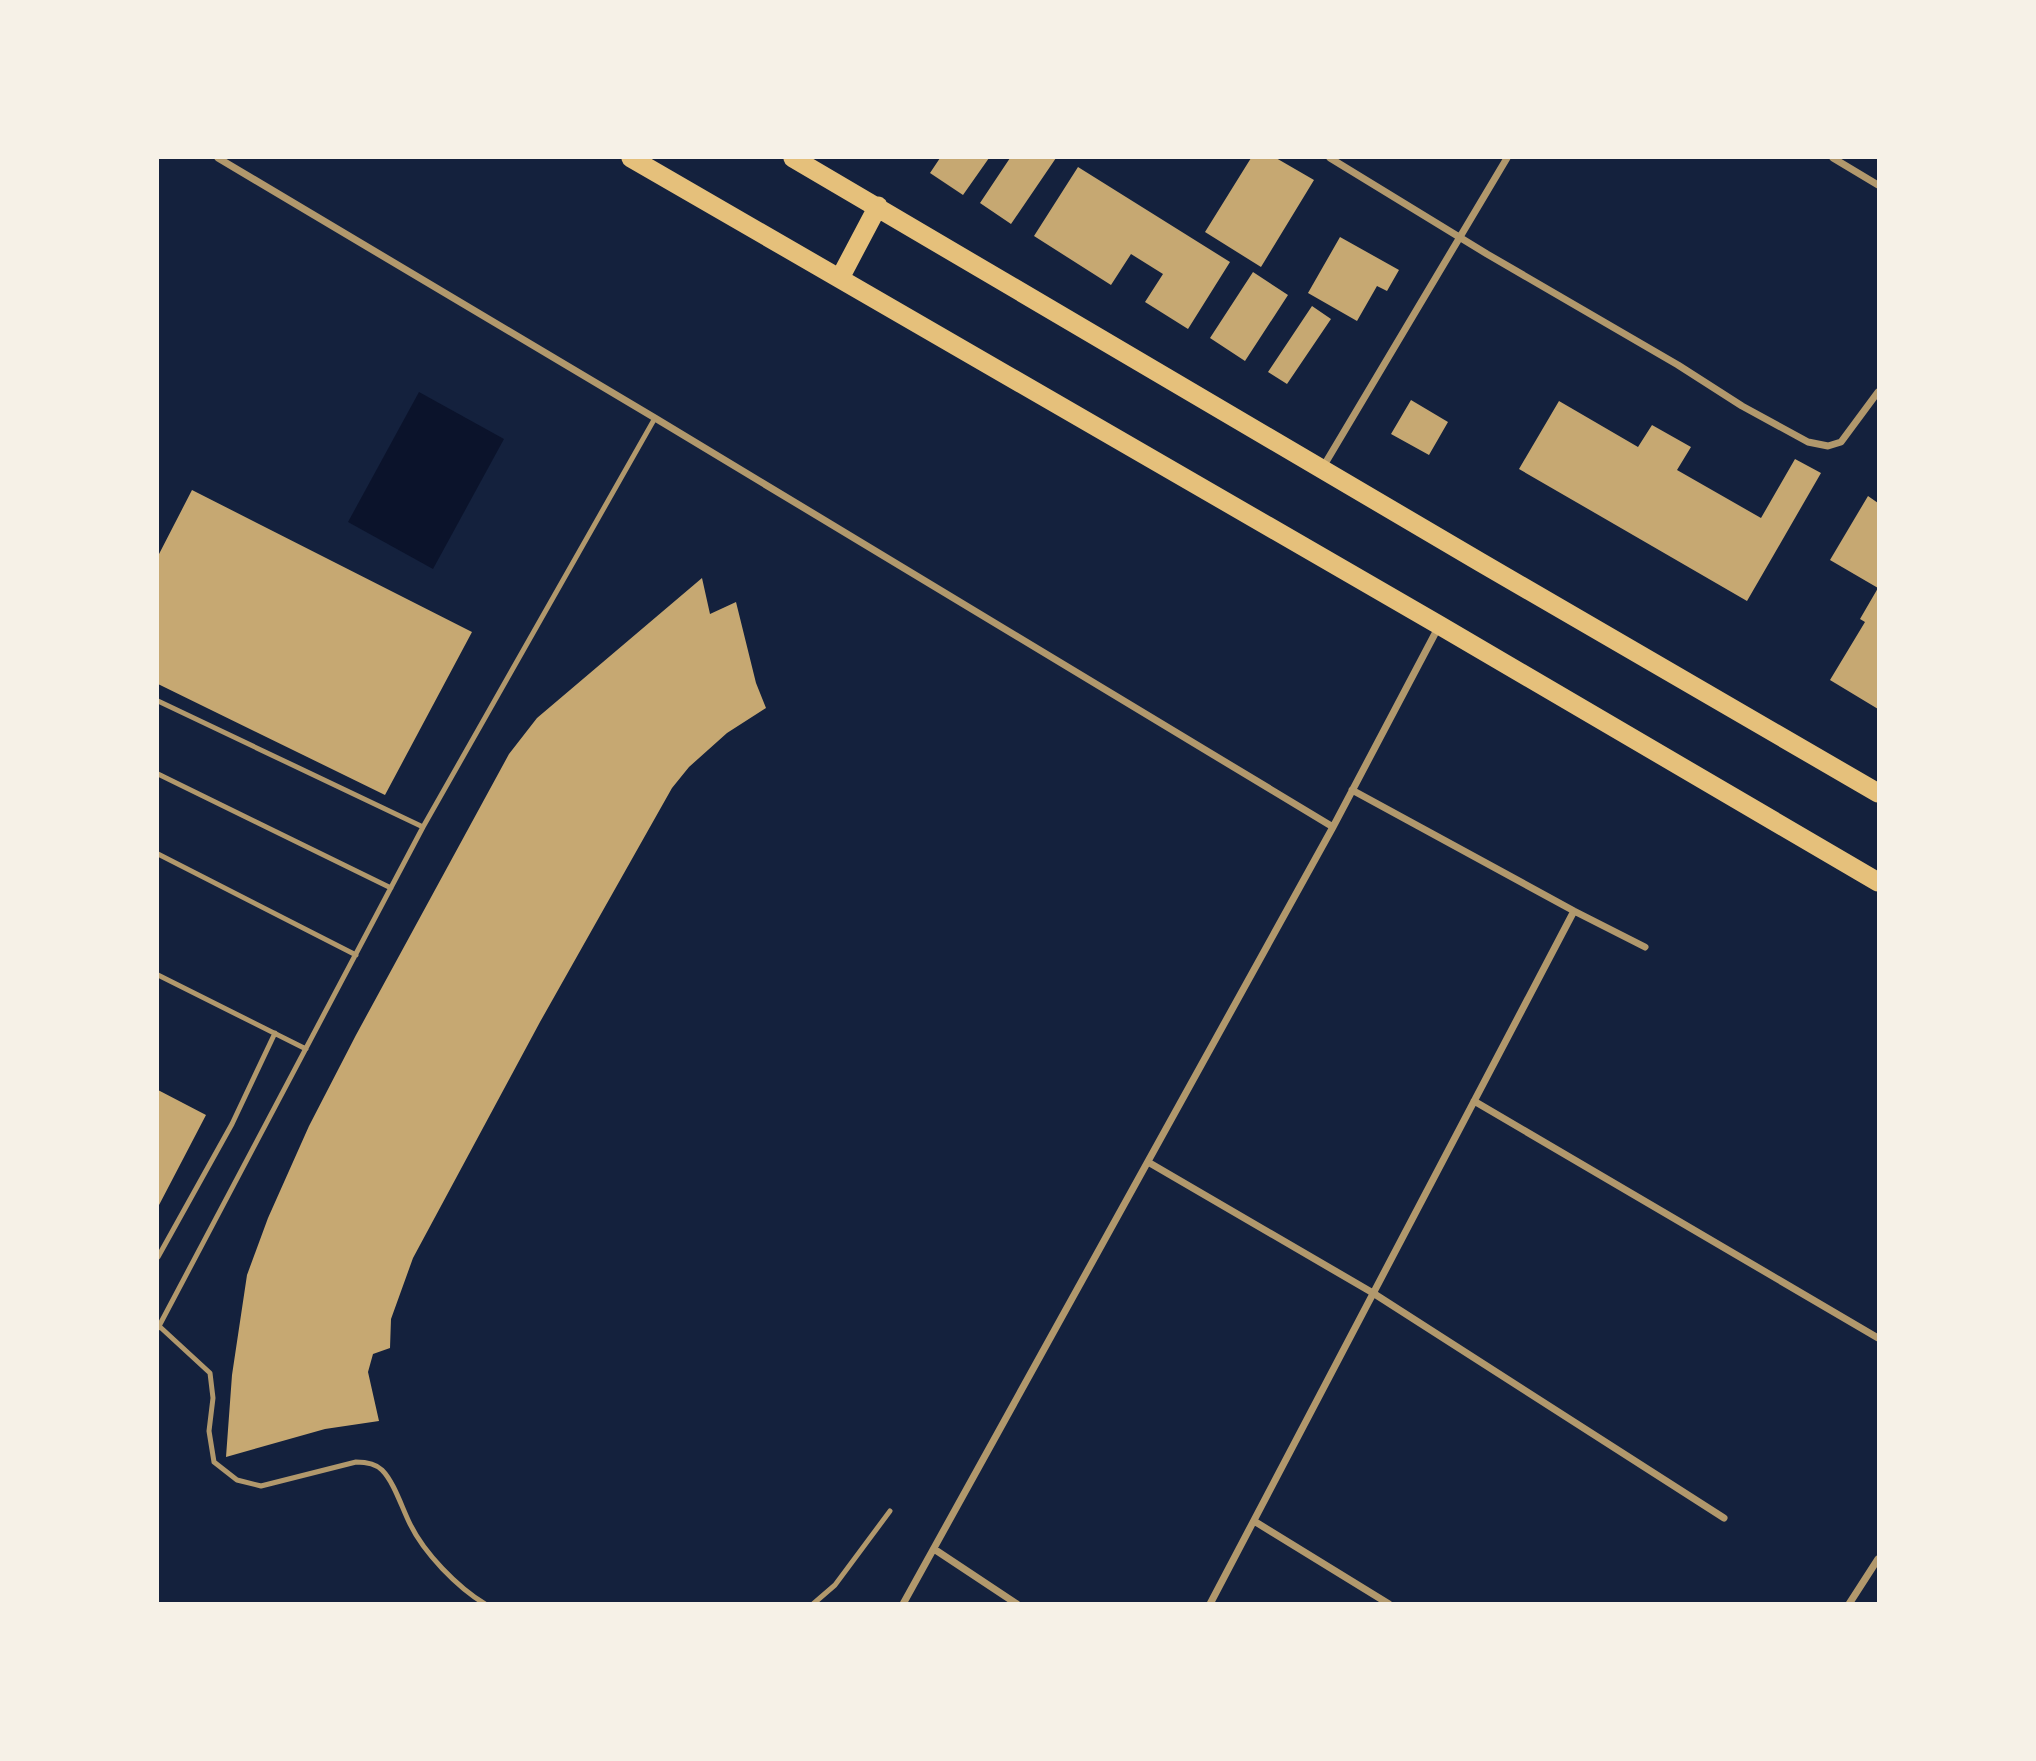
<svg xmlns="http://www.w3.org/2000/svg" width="2036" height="1761" font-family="Overpass,sans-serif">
<rect width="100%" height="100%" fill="#14213d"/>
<path fill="#0b132b" d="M419 392 504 439 433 569 348 522Z"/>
<path fill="#c6a872" d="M940 158H989L963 195 930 173Z
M1010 158H1056L1011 224 980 203Z
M1251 158H1276L1314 180 1261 267 1205 232Z
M1078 167 1230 262 1188 329 1145 302 1163 274 1131 254 1111 285 1034 236Z
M1340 237 1399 270 1387 291 1377 286 1357 321 1308 293Z
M1253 272 1288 295 1245 361 1210 338Z
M1312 306 1331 319 1287 384 1268 372Z
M1411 400 1448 422 1429 455 1391 434Z
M1559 401 1638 447 1652 425 1691 447 1677 470 1761 518 1795 459 1821 473 1747 601 1519 469Z
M192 490 472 632 385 795 158 684V556Z
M1868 496 1878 503V709L1830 680 1865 622 1860 619 1878 588 1830 560Z
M702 578 710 614 736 602 756 683 766 708 727 733 689 767 672 788 540 1022 413 1258 391 1319 390 1348 373 1354 368 1372 379 1421 325 1429 226 1457 232 1375 247 1275 268 1218 309 1126 356 1035 509 754 537 718Z
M158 1090 206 1115 158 1207Z"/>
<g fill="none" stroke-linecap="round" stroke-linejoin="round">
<path stroke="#b1986c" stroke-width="5" d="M158 701 423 827
M158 774 391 888
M158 854 356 955
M158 975 306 1049
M158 1257 232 1124 275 1033
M159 1326 210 1373 213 1398 209 1431 214 1462 237 1480 261 1486 356 1462C365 1462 375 1463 382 1470 394 1482 402 1508 410 1524 424 1553 457 1587 485 1604
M158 1328 423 827 655 418
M813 1604 835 1585 890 1511"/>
<path stroke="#b1986c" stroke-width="7" d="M218 158 655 418 1333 827
M1330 158 1487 254 1678 365 1742 406 1808 442 1828 446 1841 442 1878 392
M1833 158 1878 185
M1323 467 1507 158
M1352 790 1574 911 1645 947
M1474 1101 1878 1338
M1148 1162 1373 1293 1724 1518
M1254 1521 1389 1604
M934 1549 1017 1604
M903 1604 1333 827 1439 626
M1210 1604 1574 911
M1849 1604 1878 1559"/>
<path stroke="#e5c07b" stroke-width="19" d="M631 158 1439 625 1878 882
M793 158 1480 562 1878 793
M840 278 878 206"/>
</g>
<rect width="2036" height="1761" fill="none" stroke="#f6f1e7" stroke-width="318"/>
</svg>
